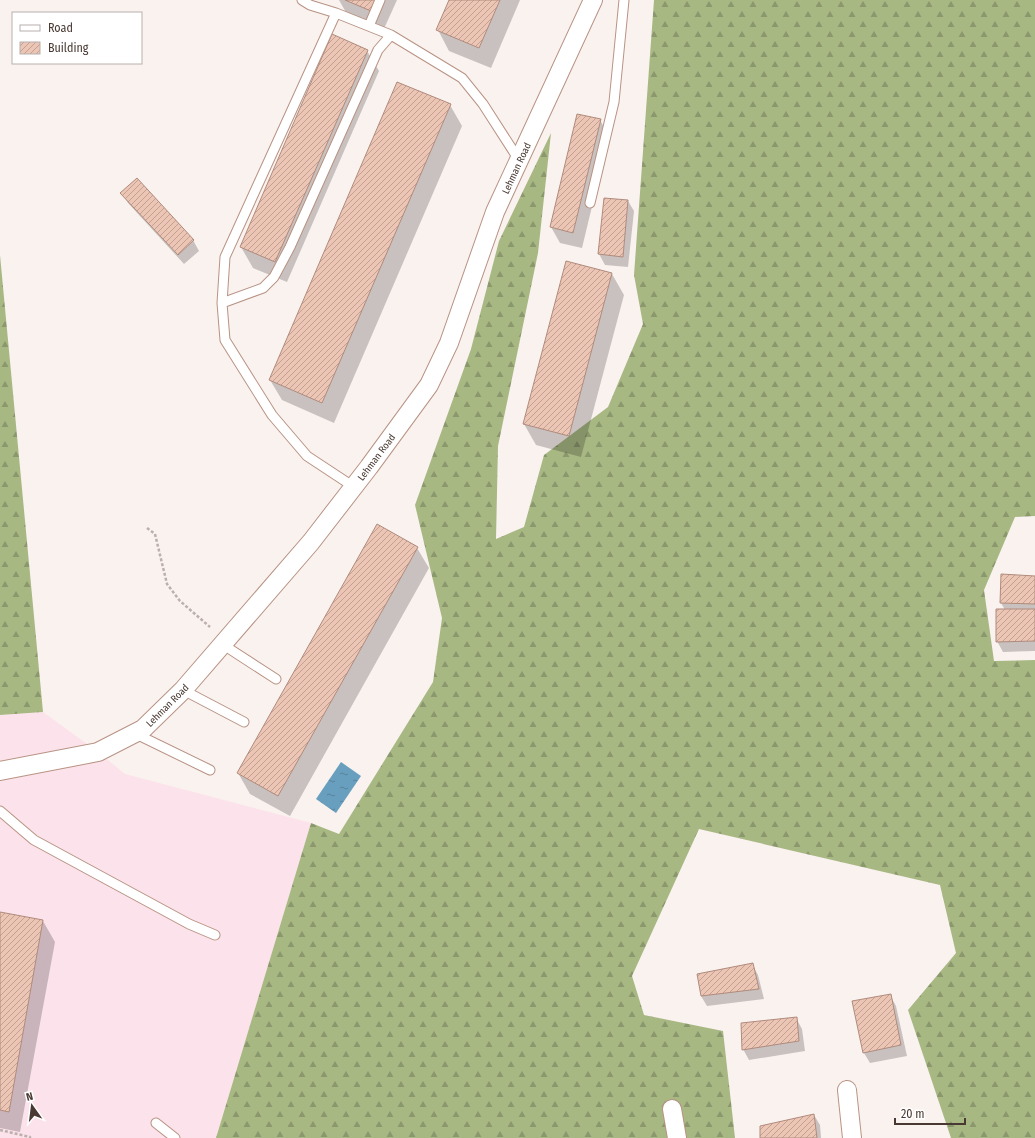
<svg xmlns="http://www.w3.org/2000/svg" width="1035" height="1138" font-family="'Fira Sans Condensed',sans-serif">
<defs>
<pattern id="forest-firs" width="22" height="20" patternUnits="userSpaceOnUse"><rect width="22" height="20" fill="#a8b883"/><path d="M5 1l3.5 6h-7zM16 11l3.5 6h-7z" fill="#8b976c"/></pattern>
<pattern id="water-ripples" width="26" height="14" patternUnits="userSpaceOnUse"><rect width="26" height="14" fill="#699fbe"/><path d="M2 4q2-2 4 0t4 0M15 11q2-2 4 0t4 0" fill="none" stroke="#58839b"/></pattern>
<pattern id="building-hatch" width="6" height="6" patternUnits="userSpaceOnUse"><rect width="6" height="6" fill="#ecc5b5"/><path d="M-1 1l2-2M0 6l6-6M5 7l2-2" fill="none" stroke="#c1a194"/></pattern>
</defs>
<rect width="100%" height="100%" fill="#faf2ef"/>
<path fill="#fce2ea" d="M43 712 98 752 125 774 311 823 216 1138H0V715Z"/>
<path fill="url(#forest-firs)" d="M654 0H1035V516L1015 517 984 590 994 661 1035 660V1138H951L908 1010 956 953 940 885 699 829 632 976 644 1015 723 1031 735 1138H216L311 823 339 834 433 682 442 618 415 505 471 349 499 241 551 133 538 253 498 446 496 539 524 527 544 455 608 407 643 324 634 275Z
M0 255 43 712 0 715Z"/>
<path fill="url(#water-ripples)" d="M341 762 361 776 336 813 316 799Z"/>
<path fill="#0003" d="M339 0H397L383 31 348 16Z
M451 0H520L491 68 449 51 438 30Z
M367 51 379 71 287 282 253 268 241 247Z
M450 105 462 126 334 423 282 400 270 380Z
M600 120 609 136 582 248 560 243 551 227Z
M122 193 193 240 199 251 184 264 128 203Z
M628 201 634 211 628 267 605 265 599 254Z
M612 274 624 295 581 457 536 445 524 424Z
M417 548 429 568 290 816 250 794 238 773Z
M1035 577V651L1003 652 997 641 1005 610 1001 603Z
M0 913 43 921 55 942 20 1132 0 1128Z
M752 964 758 975 764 999 707 1006 701 996Z
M890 995 896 1006 907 1056 870 1063 864 1053Z
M796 1018 802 1029 805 1051 749 1060 743 1049Z
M814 1115 820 1125 821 1138H761Z"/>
<path fill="url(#building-hatch)" stroke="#b08b7c" d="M345 0H376L371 11Z
M449 0H500L479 48 436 30Z
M332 34 368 50 275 262 240 247Z
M397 82 451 104 322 403 269 380Z
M577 114 601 119 573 233 550 227Z
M137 178 194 240 178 255 120 193Z
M604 198 628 200 623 257 598 254Z
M566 261 612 273 569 436 523 424Z
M377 524 418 547 278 796 237 773Z
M1001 574 1035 576V604L1000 603Z
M996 609H1035V641L996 642Z
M0 912 43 920 9 1112 0 1110Z
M753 963 759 989 701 996 697 974Z
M891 994 901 1045 863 1053 852 1001Z
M797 1017 799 1041 742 1050 741 1023Z
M814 1114 817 1138H760V1126Z"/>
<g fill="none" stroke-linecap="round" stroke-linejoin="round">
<g stroke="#b89384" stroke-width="11">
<path id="service" d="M302 0 310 5 336 13 391 35 462 78 483 104 519 160
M336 13 225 257 222 303 225 340 272 415 307 456 354 487
M369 26 380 0
M590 203 614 102 624 0
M222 303 263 288 274 277 290 247 378 50 391 35
M222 644 276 679
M183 690 244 722
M134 733 210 770
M0 811 34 840 189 924 215 935
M156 1123 175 1138"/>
</g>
<g stroke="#b89384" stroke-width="20">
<path id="minor" d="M0 771 98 752 143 729 183 690 311 542 369 467 429 385 449 343 495 212 593 0
M847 1090 852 1138
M672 1109 677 1138"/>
</g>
<path stroke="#bbb0ac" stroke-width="2.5" stroke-dasharray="3 2" stroke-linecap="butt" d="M147 528 155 534 167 584 180 601 210 627
M0 1130 30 1137V1138"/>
<use href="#service" stroke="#fff" stroke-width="9"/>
<use href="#minor" stroke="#fff" stroke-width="18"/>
</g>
<g text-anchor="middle" stroke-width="4" stroke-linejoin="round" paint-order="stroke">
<g font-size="10" fill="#483932" stroke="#fff">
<text transform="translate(516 168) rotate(-65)" y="4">Lehman Road</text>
<text transform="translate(376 457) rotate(-53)" y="4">Lehman Road</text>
<text transform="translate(167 705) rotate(-45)" y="4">Lehman Road</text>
</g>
</g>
<rect x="12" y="12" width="130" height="52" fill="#ffffff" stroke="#b6b0ad"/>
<rect x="20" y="25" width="20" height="6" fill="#ffffff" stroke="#b6b0ad"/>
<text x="48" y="32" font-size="12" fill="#483932">Road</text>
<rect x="20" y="42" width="20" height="12" fill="url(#building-hatch)" stroke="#b6b0ad"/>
<text x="48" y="52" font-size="12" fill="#483932">Building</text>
<g transform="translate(32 1106) rotate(346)" stroke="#ffffff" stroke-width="3" paint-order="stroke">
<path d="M0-3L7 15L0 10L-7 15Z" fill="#483932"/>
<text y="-6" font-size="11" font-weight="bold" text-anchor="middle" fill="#483932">N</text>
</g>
<path d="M895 1118v6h70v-6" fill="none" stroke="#483932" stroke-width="2"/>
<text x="901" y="1118" font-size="12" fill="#483932" stroke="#ffffff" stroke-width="3" paint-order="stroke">20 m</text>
</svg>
